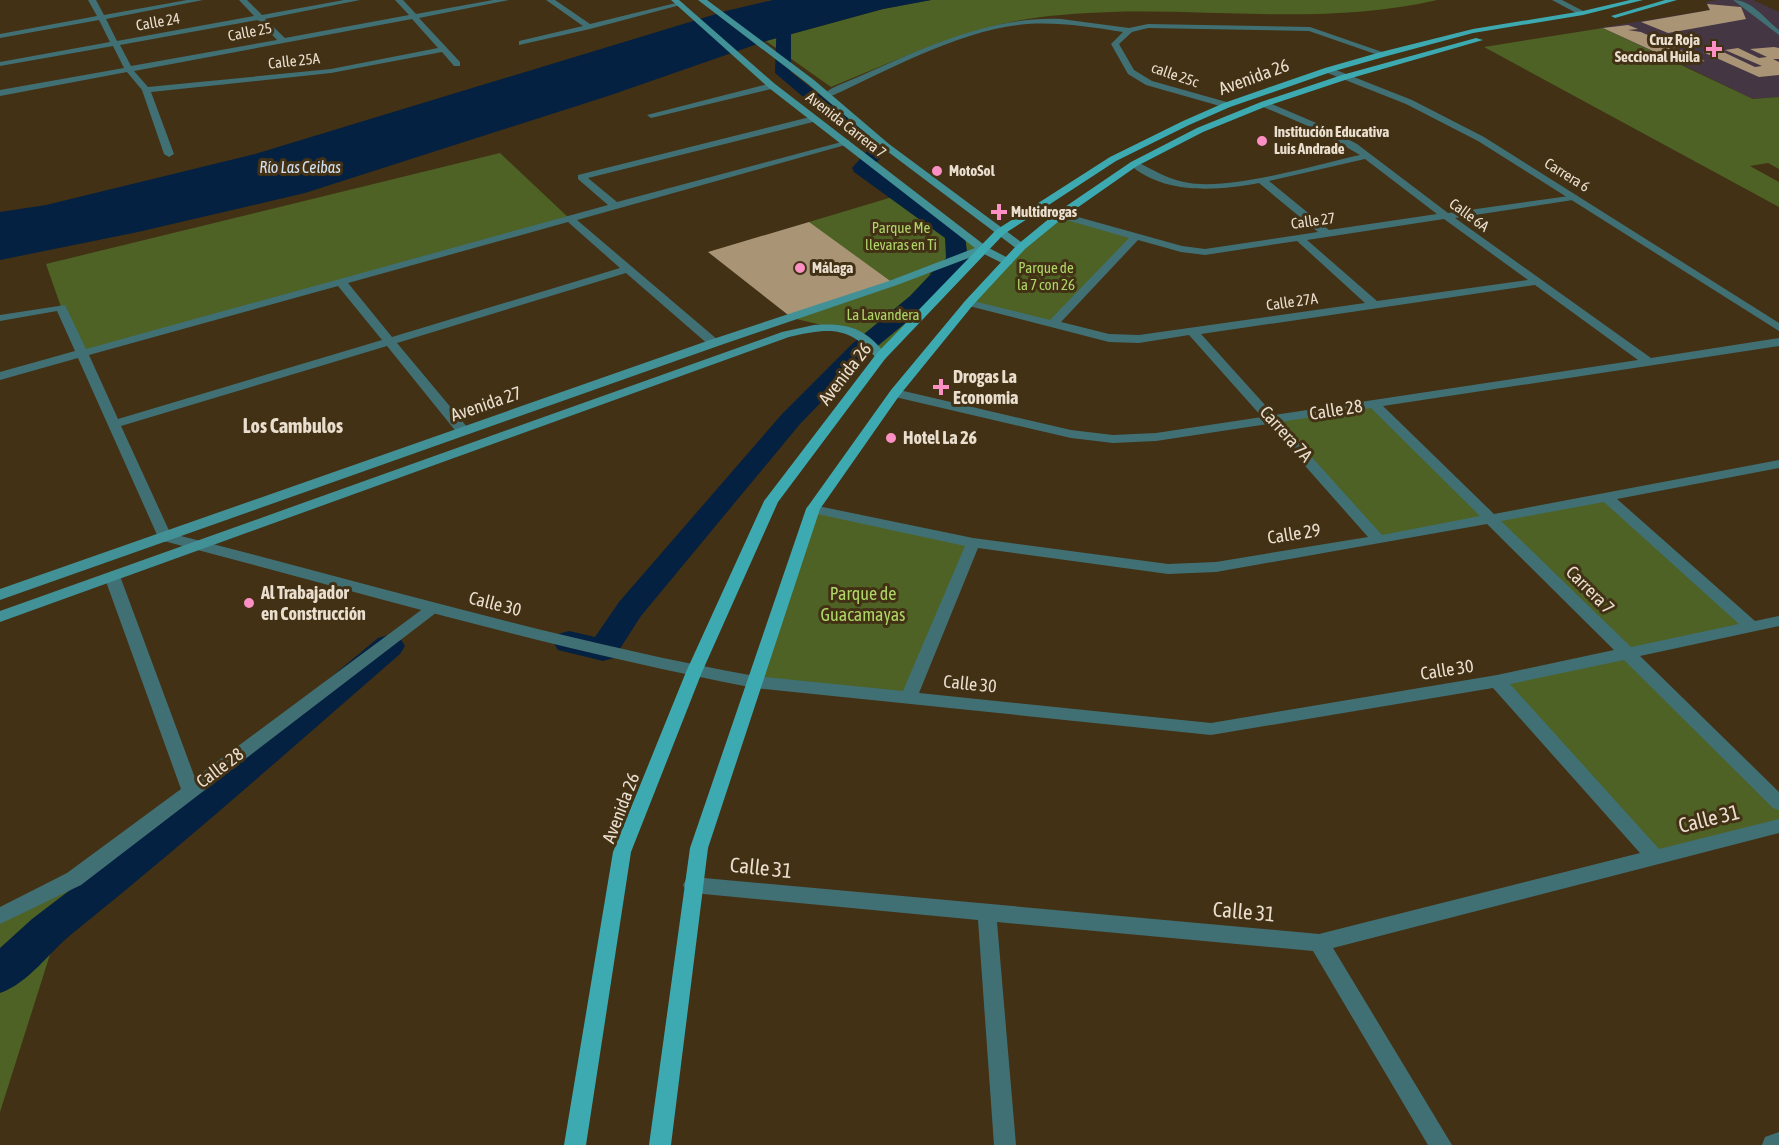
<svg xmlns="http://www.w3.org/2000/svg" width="1779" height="1145" font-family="'Asap Condensed',sans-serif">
<rect width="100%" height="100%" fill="#423115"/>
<path fill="#453644" d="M1717 0H1753L1779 12V97L1753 99 1681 64 1599 28 1709 10 1706 2Z"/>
<path fill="#4d6224" d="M931 0H1437C1330 25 1219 9 1111 12 1076 13 1036 16 1002 24 943 38 887 64 831 87L766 41 883 9Z
M1603 28 1753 99 1779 97V169L1768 163 1750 166 1779 182V207L1484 47Z
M500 153 570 219 82 354 61 307 46 264Z
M909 192 983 249 926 272 952 282 881 356 864 335 792 318 809 222Z
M1060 215 1135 237 1053 324 969 303 1008 262Z
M1374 404 1491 519 1608 498 1752 627 1628 653 1779 803V826L1655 857 1497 681 1626 654 1491 519 1379 540 1273 419Z
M813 509 973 543 909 698 755 683Z
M74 879 0 1112V922Z"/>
<path fill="#052141" d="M773 0H931L883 9 766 41 611 95 305 193 138 232 0 260V212L46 205 255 154 726 11Z"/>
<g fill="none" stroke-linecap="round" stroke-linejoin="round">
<path fill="#052141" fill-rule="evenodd" d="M784 11 791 15V72L885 147 887 151 872 167 962 232 965 236 968 259 926 306 868 354 800 424 641 616 614 658 603 661 558 650 553 642 558 634 569 631 595 637 619 602 782 414 852 344 910 296 946 258 945 238 854 172 852 168 867 151 775 73 777 15Z
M389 635 400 638 405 646 400 654C292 748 185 843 73 933 49 952 29 983 0 993V948L32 919 133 842 378 638Z"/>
</g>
<path fill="#aa9476" d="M1707 4 1741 7 1746 19 1668 33 1641 22 1710 10Z
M1628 25 1638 29 1628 30 1641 32 1705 61 1681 64 1603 28Z
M1774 47 1779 48V59H1773L1779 62V75L1759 77 1703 52 1719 50 1755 67 1762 66 1725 50 1738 48 1759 58 1767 57 1750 49Z
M809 222 893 283 792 318 708 252Z"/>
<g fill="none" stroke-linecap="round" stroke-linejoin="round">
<path fill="#417074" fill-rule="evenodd" d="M1733 0C1752 0 1765 19 1779 30V35Z"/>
<path fill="#417074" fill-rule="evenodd" d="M88 0H96L104 15 187 0H203L106 19 117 41 254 16 239 0H247L262 15 344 0H360L265 19 285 38 409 15 395 0H403L416 14 493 0H509L419 18 460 62V66H454L442 52 331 73 151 92 174 154 169 157 164 154 142 90 127 72 0 96V90L124 68 113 46 0 66V62L110 42 99 20 0 38V34L97 16ZM412 19 438 48 331 69 148 87 134 71ZM258 20 277 40 131 66 120 45Z
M546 0H555L590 24 680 2 684 4 590 29 519 45V41L583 26Z
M1552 0H1562L1587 13 1580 15Z
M1061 19 1129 28 1148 24 1310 27 1388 54 1381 56 1309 31 1148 28 1132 32 1119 44 1134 70 1152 81 1230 103 1231 105 1227 108 1146 85 1128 74 1111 44 1123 32C1091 27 1060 22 1027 24 961 29 889 70 829 97L822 95C834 85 853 80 867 73 928 46 993 16 1061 19Z
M772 83 775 84V88L651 118 647 115Z
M1261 102H1267L1321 125 1357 144 1448 213 1576 195 1578 197 1573 200 1455 218 1651 358 1779 338V346L1383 406 1494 514 1779 460V468L1617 499 1755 621 1779 616V626L1640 656 1779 792V810L1773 808 1624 660 1510 684 1659 849 1779 819V833L1333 948 1452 1145H1428L1313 951 997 922 1016 1145H994L978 920 693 893 686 891 683 885 686 879 693 877 1319 934 1640 853 1493 688 1211 735 755 688 749 686 747 682 749 678 755 676 903 691 965 546 808 512 806 509 808 506 813 505 973 538 1168 564 1216 562 1368 537 1268 424 1156 441 1113 443 1071 438 895 397 889 393 895 389 1071 430 1113 435 1156 433 1262 417 1189 335 1139 343 1109 342 965 305 963 303 969 300 1050 320 1129 238 1056 217 1055 215 1060 212 1182 246 1205 249 1318 232 1259 183C1216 191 1164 195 1129 164L1137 162C1152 169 1167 179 1184 182 1228 192 1314 165 1360 155L1315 129 1261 106ZM1365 159 1437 214 1329 230 1269 181ZM1444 219 1528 280 1377 301 1307 240ZM1138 240 1181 252 1205 255 1297 241 1365 303 1139 335 1109 334 1061 322ZM1535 285 1638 360 1274 415 1201 334ZM1371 408 1480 516 1382 535 1280 422ZM1604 502 1739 624 1631 647 1501 521ZM1487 524 1614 650 1497 675 1211 723 919 693 978 548 1168 574 1216 572Z
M814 116 818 119 817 121 588 178 617 202 849 140V144L577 220 718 340V346H710L626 273 397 343 468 428 470 431 468 434H458L387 346 121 426 172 537 170 540 165 542 158 537 78 358 0 380V372L75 351 57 311 0 321V315L65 305 86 349 608 205 578 179V175ZM568 222 620 268 392 337 348 283ZM338 286 382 340 118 419 89 355Z
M112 571 120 576 195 778 428 605H438L441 609 81 885 0 924V907L67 873 181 789 104 576Z
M1779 1132V1145H1762L1765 1137Z"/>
<path fill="#417074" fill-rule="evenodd" d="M1325 68H1331L1412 100 1484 137 1779 323V331L1478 141 1406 104 1325 72Z
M165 532C362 581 555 640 755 676L761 678 763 682 761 686 755 688C554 650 358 592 160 540L158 537Z"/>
<path fill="#419197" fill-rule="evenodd" d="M671 0H679L775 84 987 247 1012 260V264H1004L982 253 897 285 718 346 0 600V589L710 340 889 281 975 248 769 88Z
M698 0H707L814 80 889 144 1025 245V249H1017L883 148 808 84Z
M814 325C848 323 866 328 887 356L885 359H877C849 325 829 328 789 337L0 622V611L782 332Z"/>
<path fill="#3daab2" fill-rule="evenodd" d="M1630 0H1643L1583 15 1473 33 1387 56 1331 72 1230 107 1189 125 1116 161 1004 234 885 359 778 502 702 672 631 852 586 1145H564L613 852 686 672 764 501 877 353 996 230 1110 157 1183 121 1224 103 1325 68 1381 52 1473 29 1583 11Z
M1665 0H1677L1615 18 1611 16Z
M1476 38 1483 40 1348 79 1267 106 1203 132 1137 166 1064 217 1025 249 973 305 899 396 820 509 708 848 671 1145H649L690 848 806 509 891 390 965 301 1017 245 1056 213 1131 162 1197 128 1261 102 1342 75Z"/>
</g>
<g fill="#fc8fc3" stroke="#423115" stroke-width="2">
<path d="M1711 40h6v6h6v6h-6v6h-6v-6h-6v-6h6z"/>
<circle cx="1262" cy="141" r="6"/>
<circle cx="937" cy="171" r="6"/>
<path d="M996 203h6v6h6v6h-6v6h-6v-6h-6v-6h6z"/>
<circle cx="800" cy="268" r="6"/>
<path d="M938 378h6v6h6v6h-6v6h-6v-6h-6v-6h6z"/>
<circle cx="891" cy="438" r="6"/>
<circle cx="249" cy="603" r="6"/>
</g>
<g text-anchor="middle" stroke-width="6" stroke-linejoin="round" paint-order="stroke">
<g font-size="15" fill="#eadfcf" stroke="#423115">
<text transform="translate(158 22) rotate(-10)" y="5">Calle 24</text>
<text transform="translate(250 32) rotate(-11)" y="5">Calle 25</text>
<text transform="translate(294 61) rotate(-6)" y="5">Calle 25A</text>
<text transform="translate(1175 75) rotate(19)" y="5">calle 25c</text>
<text transform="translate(846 125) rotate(38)" y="5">Avenida Carrera 7</text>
<text transform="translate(1567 175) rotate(32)" y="5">Carrera 6</text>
<text transform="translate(1469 215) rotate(36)" y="5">Calle 6A</text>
<text transform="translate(1313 221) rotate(-8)" y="5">Calle 27</text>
<text transform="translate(1292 302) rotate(-8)" y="5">Calle 27A</text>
</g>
<g font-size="15" font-weight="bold" fill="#eadfcf" stroke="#423115" text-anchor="start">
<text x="1700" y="45" text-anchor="end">Cruz Roja<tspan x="1700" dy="17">Seccional Huila</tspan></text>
<text x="1274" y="137">Institución Educativa<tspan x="1274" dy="17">Luis Andrade</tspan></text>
<text x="949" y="176">MotoSol</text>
<text x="1011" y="217">Multidrogas</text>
<text x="812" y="273">Málaga</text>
</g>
<g font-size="15" fill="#aed567" stroke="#423115">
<text x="901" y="233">Parque Me<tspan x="901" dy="17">llevaras en Ti</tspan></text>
<text x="1046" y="273">Parque de<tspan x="1046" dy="17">la 7 con 26</tspan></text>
<text x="883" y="320">La Lavandera</text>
</g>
<g font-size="16" font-style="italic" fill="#d3e1f3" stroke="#423115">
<text x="300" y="173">Río Las Ceibas</text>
</g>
<g font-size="18" fill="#eadfcf" stroke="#423115">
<text transform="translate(1254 77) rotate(-20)" y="6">Avenida 26</text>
<text transform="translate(845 374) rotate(-52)" y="6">Avenida 26</text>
<text transform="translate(486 404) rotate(-19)" y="6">Avenida 27</text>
<text transform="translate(1336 410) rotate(-9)" y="6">Calle 28</text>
<text transform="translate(1286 434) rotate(48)" y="6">Carrera 7A</text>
<text transform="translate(1294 534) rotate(-9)" y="6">Calle 29</text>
<text transform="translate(1590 590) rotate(45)" y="6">Carrera 7</text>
<text transform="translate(495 604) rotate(14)" y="6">Calle 30</text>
<text transform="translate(1447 670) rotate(-9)" y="6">Calle 30</text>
<text transform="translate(970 684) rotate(6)" y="6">Calle 30</text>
<text transform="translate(220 768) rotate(-37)" y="6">Calle 28</text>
<text transform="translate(621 808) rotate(-69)" y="6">Avenida 26</text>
</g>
<g font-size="18" font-weight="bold" fill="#eadfcf" stroke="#423115" text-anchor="start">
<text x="953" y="383">Drogas La<tspan x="953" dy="21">Economia</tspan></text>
<text x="903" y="444">Hotel La 26</text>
<text x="261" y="599">Al Trabajador<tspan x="261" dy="21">en Construcción</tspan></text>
</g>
<g font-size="18" fill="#aed567" stroke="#423115">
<text x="863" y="600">Parque de<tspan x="863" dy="21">Guacamayas</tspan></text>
</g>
<g font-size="20" font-weight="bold" fill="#eadfcf" stroke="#423115">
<text x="293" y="433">Los Cambulos</text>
</g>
<g font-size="21" fill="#eadfcf" stroke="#423115">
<text transform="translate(1709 819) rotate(-14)" y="7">Calle 31</text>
<text transform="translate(761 868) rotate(6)" y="7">Calle 31</text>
<text transform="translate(1244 912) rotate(5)" y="7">Calle 31</text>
</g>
</g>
</svg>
